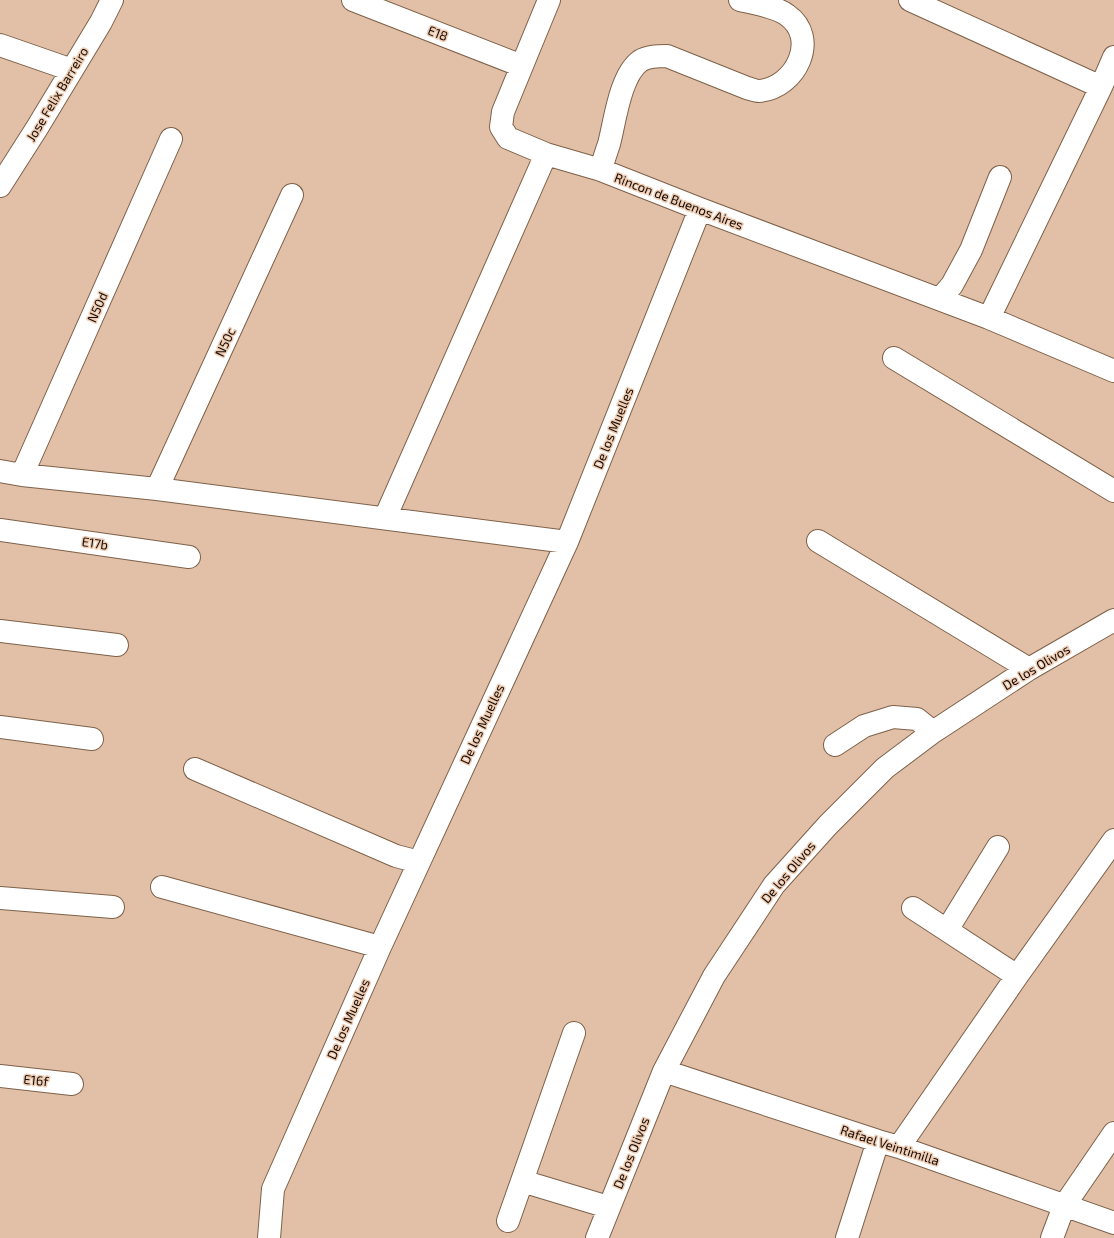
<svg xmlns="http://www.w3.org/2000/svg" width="1114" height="1238" font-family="'Exo 2',sans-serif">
<rect width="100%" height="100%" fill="#e1c0a7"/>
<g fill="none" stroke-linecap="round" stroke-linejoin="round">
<g stroke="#7e614a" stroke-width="24">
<path id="minor" d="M353 0 522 66
M549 0 503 112 501 127 508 138 546 154 601 170 700 209 989 318 1114 371
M910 0 1101 87
M0 45 72 70
M601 170C603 161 606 153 609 144 615 121 620 76 640 61 648 56 658 56 667 56L747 88C751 89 756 91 759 91 796 88 820 38 787 15 777 7 753 3 740 0
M0 186 37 128 101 22 112 0
M940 299 952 285 971 250 1000 177
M989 318 1101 87 1114 57
M894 358 1114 491
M0 471 22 475 157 489 567 542
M22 475 171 139
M157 489 292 195
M385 518 546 154
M0 530 189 557
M818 541 1029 669
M0 631 117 645
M0 727 92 739
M835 745 864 726 893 717 917 719 933 732
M195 769 396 856 419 862
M162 887 380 947
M0 898 113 907
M913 908 1017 976
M947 930 998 847
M664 1071 878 1141 899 1147 1114 1223
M0 1076 72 1084
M899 1147 1017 976 1114 840
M522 1181 608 1207
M508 1221 574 1033
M269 1238 273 1189 380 947 567 542 700 209
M597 1238 664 1071 714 976 774 885 828 825 885 768 933 732 1029 669 1114 620
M847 1238 878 1141
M1052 1238 1064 1206 1114 1133"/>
</g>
<use href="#minor" stroke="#fff" stroke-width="22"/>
</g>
<g text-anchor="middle" stroke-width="3" stroke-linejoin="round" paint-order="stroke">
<g font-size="13" fill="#160b04" stroke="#efcdb4">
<text transform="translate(438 33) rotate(21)" y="5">E18</text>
<text transform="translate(57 94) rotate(-59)" y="5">Jose Felix Barreiro</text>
<text transform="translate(679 201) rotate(21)" y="5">Rincon de Buenos Aires</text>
<text transform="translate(97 307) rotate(-66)" y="5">N50d</text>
<text transform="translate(225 342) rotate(-65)" y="5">N50c</text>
<text transform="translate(613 428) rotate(-68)" y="5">De los Muelles</text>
<text transform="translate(95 543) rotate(8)" y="5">E17b</text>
<text transform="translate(1036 667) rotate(-31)" y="5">De los Olivos</text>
<text transform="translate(482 724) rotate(-65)" y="5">De los Muelles</text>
<text transform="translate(788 872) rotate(-50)" y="5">De los Olivos</text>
<text transform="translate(348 1019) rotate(-66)" y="5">De los Muelles</text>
<text transform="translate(36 1080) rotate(6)" y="5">E16f</text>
<text transform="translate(890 1145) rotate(18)" y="5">Rafael Veintimilla</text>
<text transform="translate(631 1153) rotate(-68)" y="5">De los Olivos</text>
</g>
</g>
</svg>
